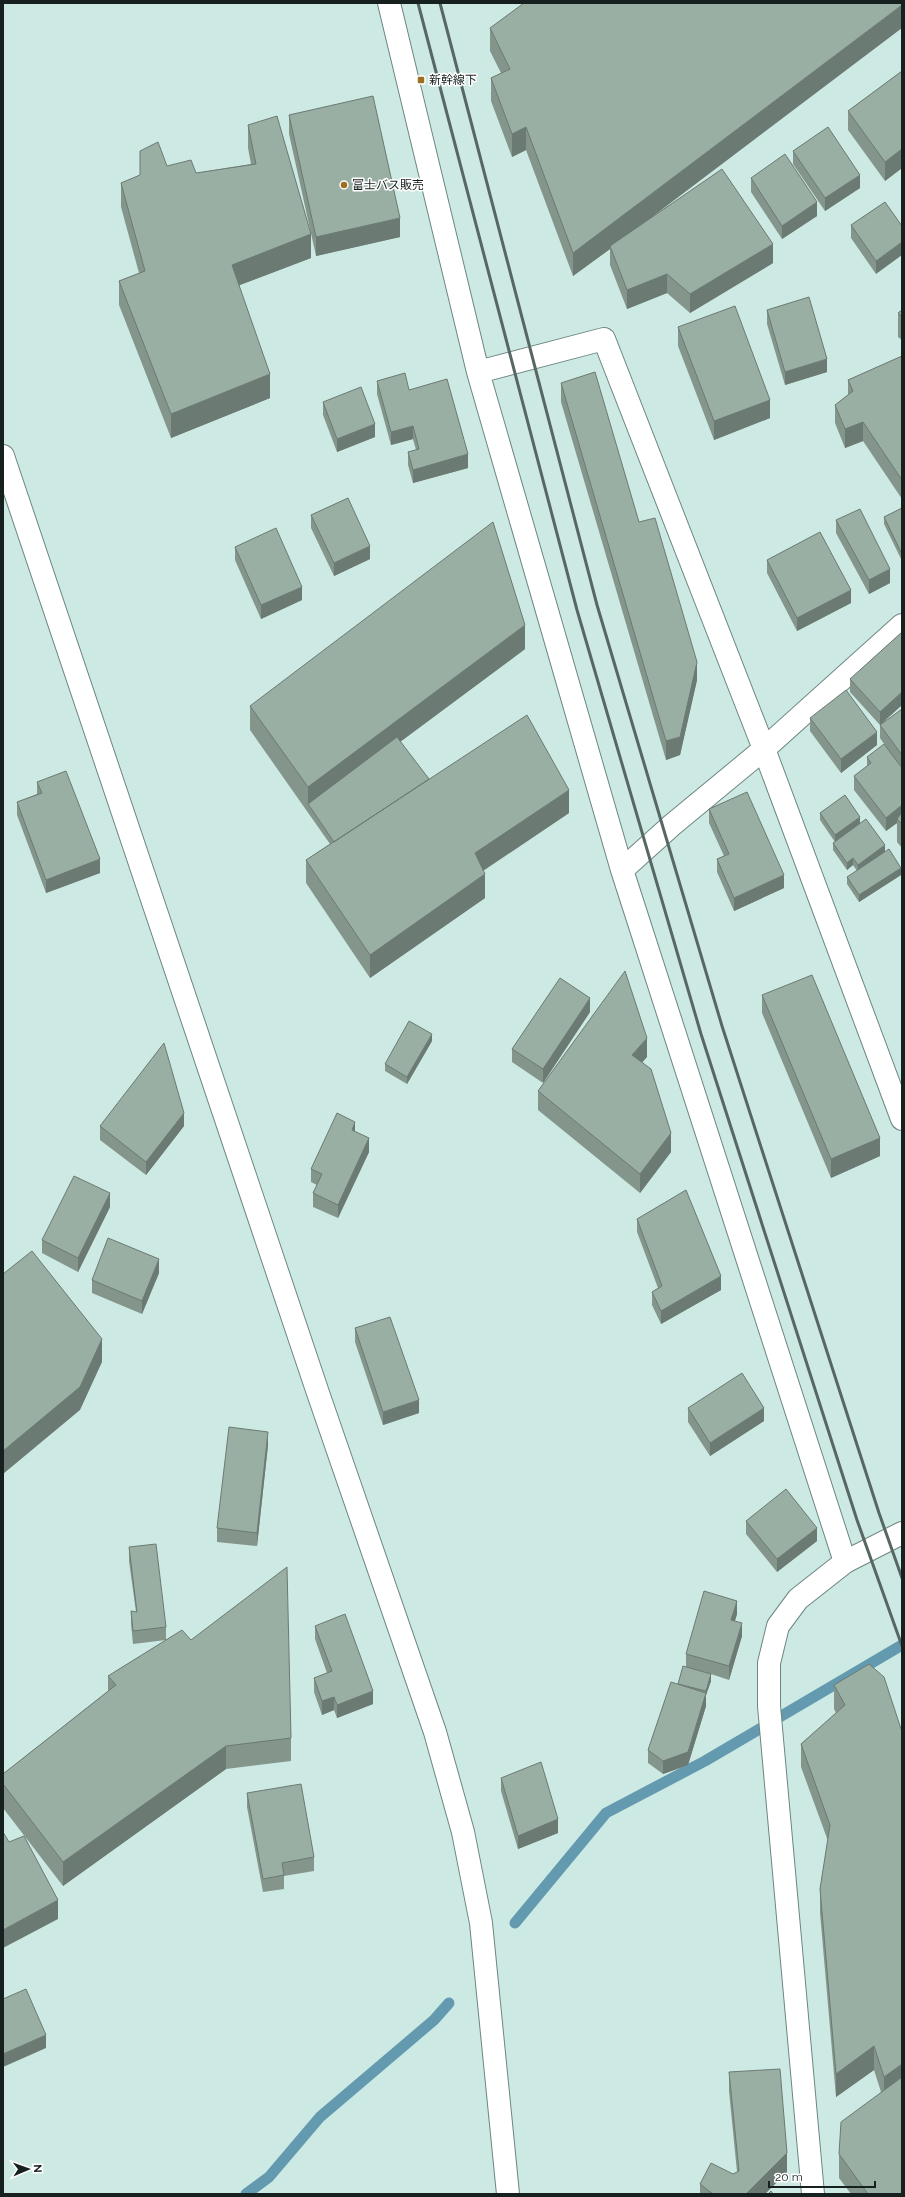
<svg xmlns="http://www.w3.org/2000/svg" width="905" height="2197" font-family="Raleway,'Noto Sans JP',sans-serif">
<rect width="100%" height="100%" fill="#cde9e3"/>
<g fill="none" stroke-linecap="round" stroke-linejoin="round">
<path stroke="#639aaf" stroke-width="11" d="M515 1923 606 1813 705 1761 902 1645
M246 2194 269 2177 320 2117 434 2020 449 2003"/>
<g stroke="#6d8682" stroke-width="24">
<path id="street" d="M389 3 478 372 622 870 845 1562
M478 372 604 339 764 749 902 1119
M622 870 672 825 764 749 902 625"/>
</g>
<g stroke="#6d8682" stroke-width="24">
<path id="secondary" d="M3 456 318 1393 435 1732 463 1832 481 1923 508 2194
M813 2194 769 1706V1663L778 1626 798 1599 845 1562 902 1533"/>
</g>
<use href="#street" stroke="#fff" stroke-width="22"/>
<use href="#secondary" stroke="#fff" stroke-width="22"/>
<path stroke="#576764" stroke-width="3" d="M418 3 577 610 701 1034 857 1520 902 1646
M440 3 597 605 722 1026 879 1513 902 1578"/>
</g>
<path fill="#84968c" d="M490 28 653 216 773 263 690 313 667 293 627 309 610 265V249L573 276 526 150 512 157 491 101V78L501 73 490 51Z
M902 71V168L885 181 848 130V111Z
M289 115 400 237 316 256 289 134Z
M248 125 311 258 239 285 270 398 171 438 119 305V281L139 273 121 207V183L167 166 196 173 251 164 248 148Z
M793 151 860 188 825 211 793 164Z
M751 178 817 216 782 239 751 192Z
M885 202 876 274 851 238V225Z
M767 310 827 372 785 385 767 324Z
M902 310V340L898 337V313Z
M678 327 770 418 714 440 678 346Z
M902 356V499L863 441 845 448 835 423V405L848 395V380Z
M377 381 409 390 468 468 413 483 408 465V452L416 450 413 439 391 445 377 394Z
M561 383 639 522 697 680 680 755 666 760 561 402Z
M323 402 375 437 337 452 323 415Z
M902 508V561L884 524V517Z
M311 515 370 559 334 576 311 528Z
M836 520 890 583 869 594 836 533Z
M235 547 302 600 261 619 235 560Z
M767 560 851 603 797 631 767 573Z
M902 632V705L882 723 902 709V848L897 842V823L886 831 854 790V776L867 766V757L891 754 880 738V725L850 692V679Z
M525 649 400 742 429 779 569 813 483 871 485 898 370 978 306 883V860L330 844 250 730V706Z
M810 718 877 745 841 773 810 731Z
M37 782 100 873 46 893 17 815V802L37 794Z
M709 809 784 888 734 911 717 872V859L724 856 709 823Z
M820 813 860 823 885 852 901 875 859 902 847 884V877L857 871 853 865 847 870 833 850V843L835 842 820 820Z
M762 995 880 1156 831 1178 762 1013Z
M590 1012 543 1083 512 1062V1049Z
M432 1041 407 1084 385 1071V1064Z
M647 1057 642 1062 671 1152 640 1193 538 1110V1091Z
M100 1126H184L146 1175 100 1140Z
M355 1132 369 1152 338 1218 313 1207V1193L317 1185 311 1182V1169Z
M110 1207 78 1272 42 1253V1240Z
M637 1219 721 1290 661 1324 652 1305V1292L658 1288 637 1232Z
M159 1273 142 1314 92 1293V1280Z
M355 1328 419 1413 383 1425 355 1342Z
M688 1408 764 1421 710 1456 688 1422Z
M268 1445 257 1546 217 1542V1528Z
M746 1521 817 1541 777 1572 746 1534Z
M129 1547 166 1627V1640H191L291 1738V1761L226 1769 63 1886 3 1808V1774L108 1691V1676L166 1640 133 1644 131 1624V1611L136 1612 129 1561Z
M737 1614 735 1621 742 1636 729 1680 711 1674V1681L706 1695V1706L688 1765 663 1774 648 1763V1750L686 1667V1654Z
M315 1626 373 1704 337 1718 334 1710 322 1715 314 1692V1678L327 1673 315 1639Z
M869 1664 902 2194H851L839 2178V2154L881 2092 874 2070 836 2097 820 1913V1889L828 1841 801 1767V1744L836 1713 834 1709V1685Z
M501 1778 558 1833 518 1849 501 1791Z
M247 1793 314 1857V1871L284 1876V1889L263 1892 247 1807Z
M729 2072 787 2172 765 2194H700V2184L733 2174 737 2172 729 2091Z"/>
<path fill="#6b7a72" d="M902 5V28L611 248 610 246V249L573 276V253Z
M526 127V150L512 157V134Z
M902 149V168L885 181V162Z
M860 175V188L825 211V198Z
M817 202V216L782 239V226Z
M400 218V237L316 256V237Z
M311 234V258L232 288V265Z
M902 242V255L876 274V261Z
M773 244V263L690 313V294Z
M667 274V293L627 309V290Z
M827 359V372L785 385V372Z
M270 374V398L171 438V414Z
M770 400V418L714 440V421Z
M863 422V441L845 448V429Z
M375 424V437L337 452V439Z
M413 426V439L391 445V432Z
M468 454V468L413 483V470Z
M370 546V559L334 576V563Z
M890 569V583L869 594V580Z
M302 587V600L261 619V605Z
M851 590V603L797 631V618Z
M525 625V649L311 808 308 804V787Z
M697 662V680L680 755 666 760V741Z
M902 692V705L880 725V712Z
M877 732V745L841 773V759Z
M569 790V813L475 876V853Z
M902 805V819H897V823L886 831V818Z
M860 817V824L835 842V835Z
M885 845V852L858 872V865Z
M853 858V865L847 870V863Z
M100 859V873L46 893V880Z
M901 868V875L859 902V895Z
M485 874V898L370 978V955Z
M784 875V888L734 911V898Z
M590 998V1012L543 1083V1069Z
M432 1034V1041L407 1084V1077Z
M647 1038V1057L632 1074V1055Z
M184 1113V1126L146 1175V1162Z
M355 1122V1136L352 1130Z
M671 1133V1152L640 1193V1174Z
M369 1138V1152L338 1218V1205Z
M880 1138V1156L831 1178V1159Z
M110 1193V1207L78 1272V1258Z
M4 1226V1250L3 1251V1227Z
M159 1259V1273L142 1314V1301Z
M721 1276V1290L661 1324V1311Z
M102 1339V1362L80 1410 3 1474V1451Z
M419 1400V1413L383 1425V1412Z
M764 1408V1421L710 1456V1443Z
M268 1432V1445L257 1546V1533Z
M817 1528V1541L777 1572V1559Z
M737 1601V1614L731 1633V1620Z
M742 1623V1636L729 1680V1666Z
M711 1674V1681L706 1695V1706L688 1765 663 1774V1761L706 1696V1691Z
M373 1691V1704L337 1718V1705Z
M334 1697V1710L322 1715V1701Z
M226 1746V1769L63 1886V1862Z
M558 1819V1833L518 1849V1836Z
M58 1900V1919L3 1948V1930Z
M46 2035V2048L3 2067V2054Z
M874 2046V2070L836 2097V2074Z
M902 2064V2087L884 2100V2077Z
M787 2153V2172L765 2194H746Z"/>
<path fill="#99afa3" stroke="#6b7a72" d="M524 3H902V5L573 253 526 127 512 134 491 78 510 69 490 28Z
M902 71V149L885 162 848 111Z
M373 96 400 218 316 237 289 115Z
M277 116 311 234 232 265 270 374 171 414 119 281 145 271 121 183 140 175V151L158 142 167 166 191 160 196 173 256 164 248 125Z
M828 127 860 175 825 198 793 151Z
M785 154 817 202 782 226 751 178Z
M722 169 773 244 690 294 667 274 627 290 610 246Z
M885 202 902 226V242L876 261 851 225Z
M809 297 827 359 785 372 767 310Z
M735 306 770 400 714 421 678 327Z
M902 310V317L898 313Z
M902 356V480L863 422 845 429 835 405 853 391 848 380Z
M595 372 639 522 655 518 697 662 680 737 666 741 561 383Z
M405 373 409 390 447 379 468 454 413 470 408 452 419 449 413 426 391 432 377 381Z
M361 387 375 424 337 439 323 402Z
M348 498 370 546 334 563 311 515Z
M902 508V554L884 517Z
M860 509 890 569 869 580 836 520Z
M493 522 525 625 308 787 250 706Z
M276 528 302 587 261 605 235 547Z
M820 532 851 590 797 618 767 560Z
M902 632V692L880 712 850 679Z
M846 690 877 732 841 759 810 718Z
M902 709V755L880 725Z
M527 715 569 790 475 853 485 874 370 955 306 860Z
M397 737 429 779 334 842 308 804Z
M884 744 902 768V805L886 818 854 776 871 763 867 757Z
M66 771 100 859 46 880 17 802 42 793 37 782Z
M747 792 784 875 734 898 717 859 729 854 709 809Z
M845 795 860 817 835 835 820 813Z
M902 812V824L897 819Z
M866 819 885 845 858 865 853 858 847 863 833 843Z
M889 849 901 868 859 895 847 877Z
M625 971 647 1038 632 1055 651 1069 671 1133 640 1174 538 1091Z
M812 975 880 1138 831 1159 762 995Z
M560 978 590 998 543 1069 512 1049Z
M409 1021 432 1034 407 1077 385 1064Z
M164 1043 184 1113 146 1162 100 1126Z
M337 1113 355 1122 352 1130 369 1138 338 1205 313 1193 322 1174 311 1169Z
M74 1176 110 1193 78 1258 42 1240Z
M686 1190 721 1276 661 1311 652 1292 662 1286 637 1219Z
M108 1238 159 1259 142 1301 92 1280Z
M32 1251 102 1339 80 1387 3 1451V1274Z
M390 1317 419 1400 383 1412 355 1328Z
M742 1373 764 1408 710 1443 688 1408Z
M229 1427 268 1432 257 1533 217 1528Z
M786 1489 817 1528 777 1559 746 1521Z
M156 1544 166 1627 133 1631 131 1611 137 1612 129 1547Z
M287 1567 291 1738 226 1746 63 1862 3 1784V1774L116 1685 108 1676 182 1630 191 1640Z
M704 1591 737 1601 731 1620 742 1623 729 1666 686 1654Z
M345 1614 373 1691 337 1705 334 1697 322 1701 314 1678 332 1671 315 1626Z
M869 1664 884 1677 902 1732V2064L884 2077 874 2046 836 2074 820 1889 830 1825 801 1744 845 1705 834 1685Z
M683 1666 711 1674 706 1691 678 1684Z
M671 1682 706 1693 688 1752 663 1761 648 1750Z
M541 1762 558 1819 518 1836 501 1778Z
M301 1784 314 1857 282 1863 284 1875 263 1879 247 1793Z
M3 1832 9 1842 24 1836 58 1900 3 1930Z
M26 1989 46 2035 3 2054V1999Z
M780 2069 787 2153 746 2194H713L700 2184 711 2163 733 2174 739 2171 729 2072Z
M902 2077V2194H868L839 2154 841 2122Z
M771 2191 773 2194H768Z"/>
<g fill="#9c701f" stroke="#fff" stroke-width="1.5">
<rect x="417" y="76" width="8" height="8" rx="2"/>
<circle cx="344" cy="185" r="4"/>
</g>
<g text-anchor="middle" stroke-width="3" stroke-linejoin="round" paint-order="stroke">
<g font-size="12" fill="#16201e" stroke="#fff" text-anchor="start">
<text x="429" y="84">新幹線下</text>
<text x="352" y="189">富士バス販売</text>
</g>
</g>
<rect width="905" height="2197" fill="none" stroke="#16201e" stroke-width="8"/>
<g transform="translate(28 2169) rotate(88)" stroke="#ffffff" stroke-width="3" paint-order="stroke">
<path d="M0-3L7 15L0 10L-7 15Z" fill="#16201e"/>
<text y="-6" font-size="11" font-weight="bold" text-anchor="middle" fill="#16201e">N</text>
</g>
<path d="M769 2181v6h106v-6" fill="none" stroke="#16201e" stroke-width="2"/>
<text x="775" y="2181" font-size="12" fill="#16201e" stroke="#ffffff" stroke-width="3" paint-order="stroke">20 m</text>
</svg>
